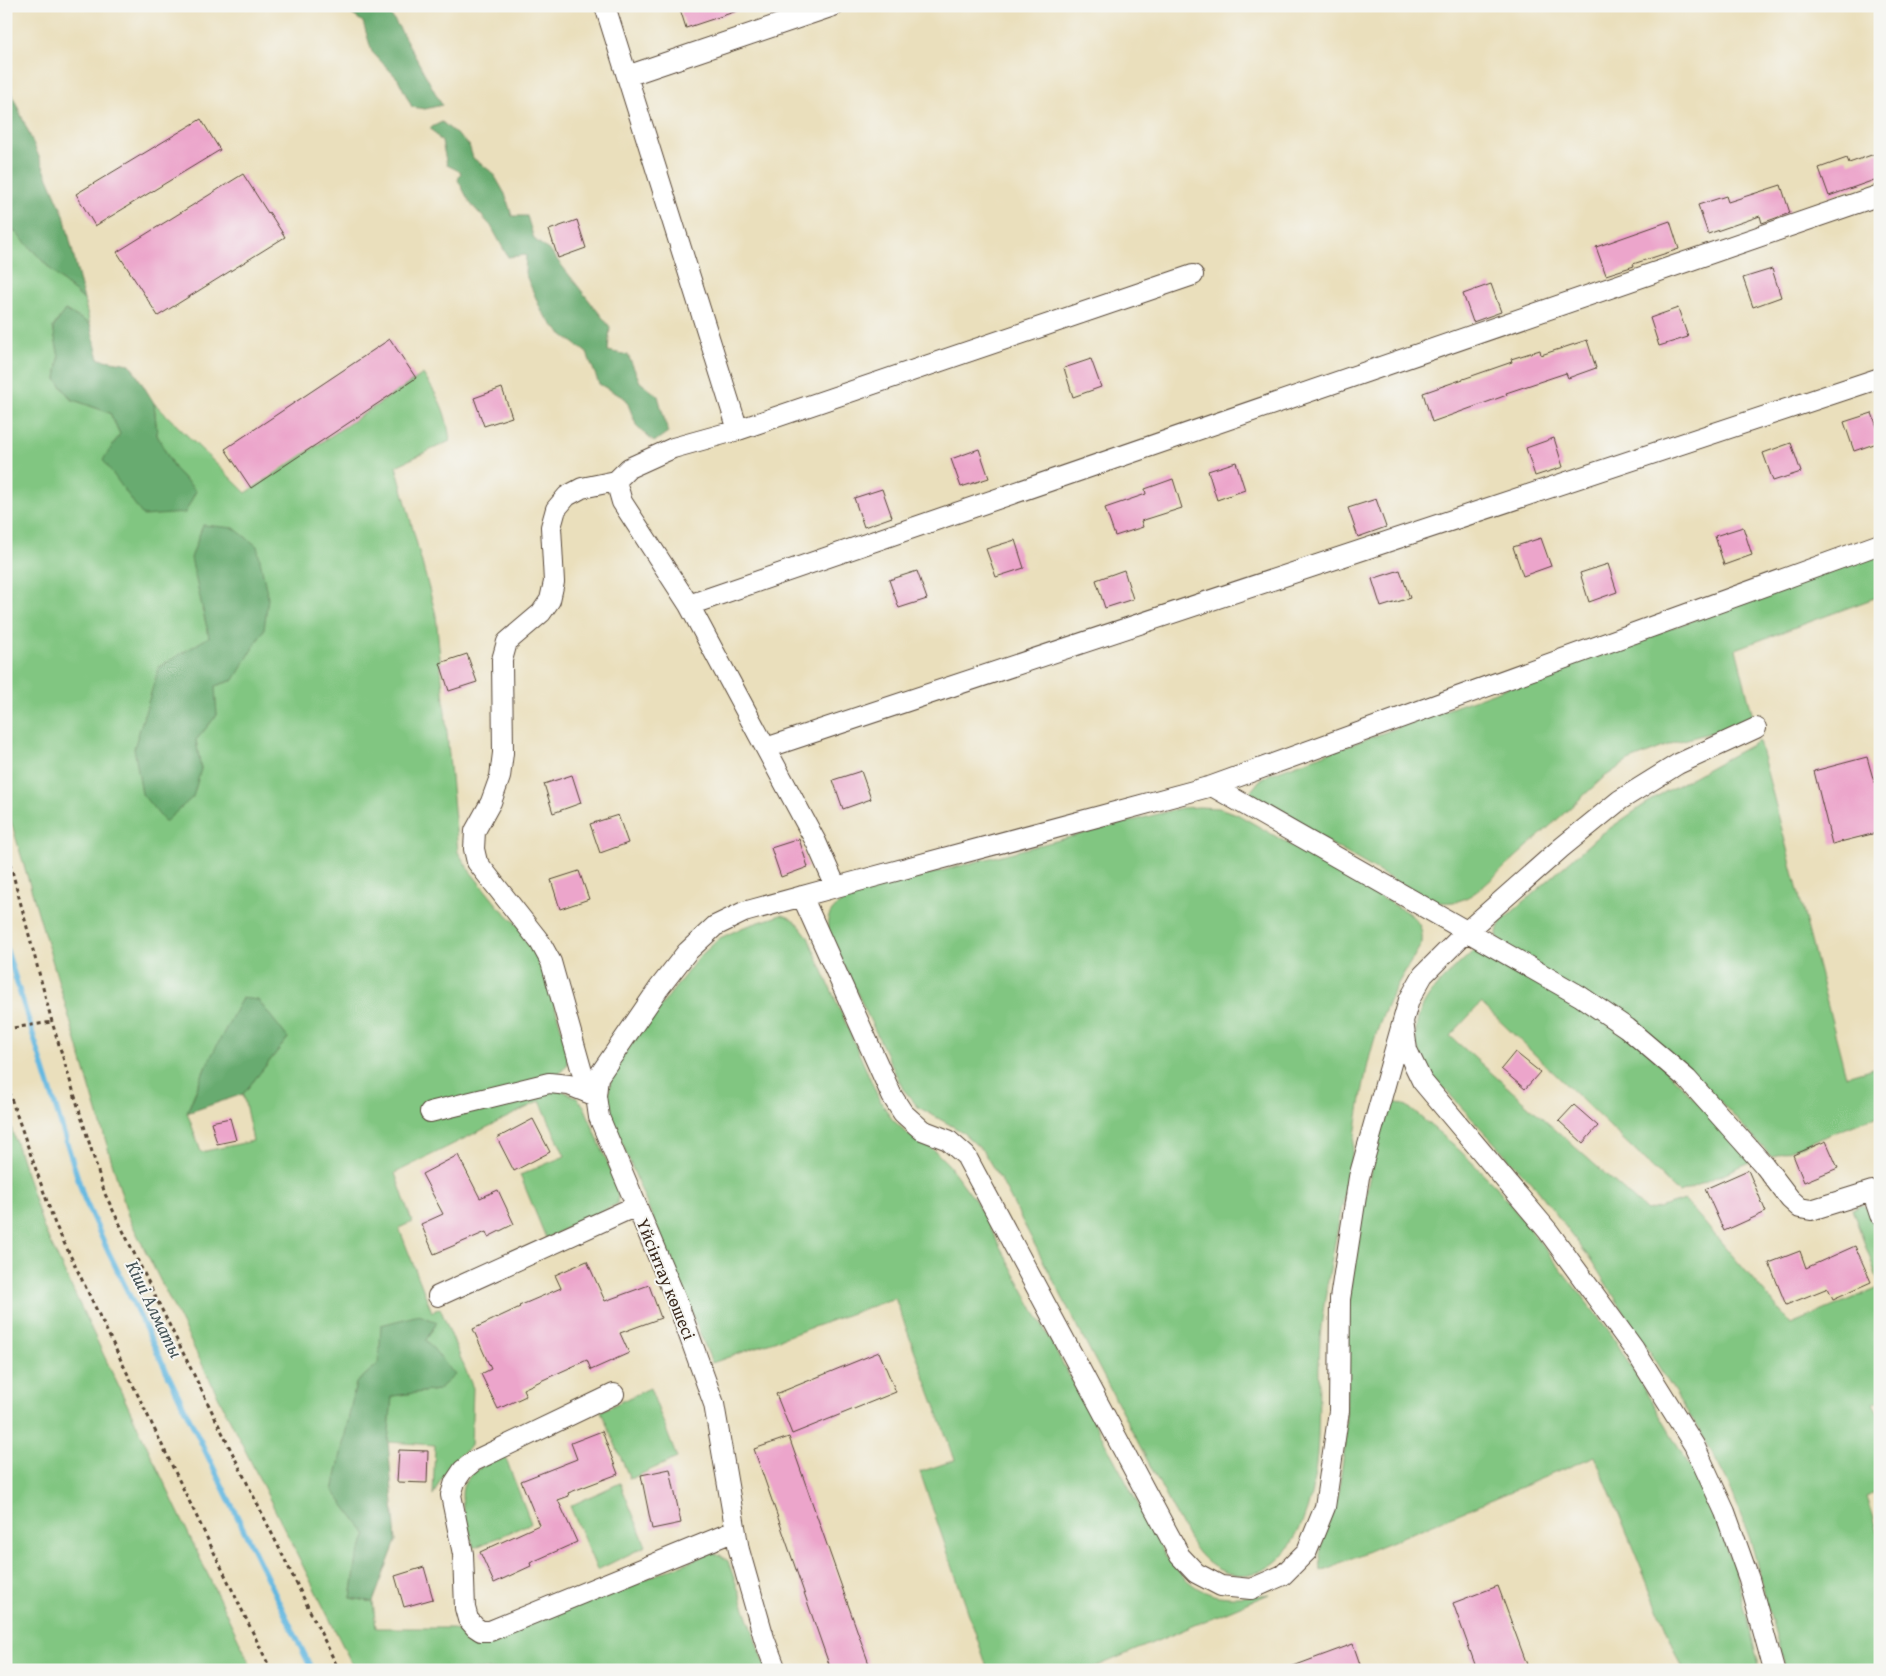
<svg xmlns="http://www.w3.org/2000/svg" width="1886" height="1676" font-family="'Gentium Book Plus',serif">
<rect width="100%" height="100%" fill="#f6f6f2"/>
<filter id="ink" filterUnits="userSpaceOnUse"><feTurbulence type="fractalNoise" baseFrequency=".02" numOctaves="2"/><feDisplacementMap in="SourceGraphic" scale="10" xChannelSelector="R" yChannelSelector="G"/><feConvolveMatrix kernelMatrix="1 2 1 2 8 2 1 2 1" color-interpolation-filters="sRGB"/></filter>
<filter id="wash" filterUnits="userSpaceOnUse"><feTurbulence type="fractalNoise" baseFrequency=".0096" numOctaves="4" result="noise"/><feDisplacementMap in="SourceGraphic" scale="20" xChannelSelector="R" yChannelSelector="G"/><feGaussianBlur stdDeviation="1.12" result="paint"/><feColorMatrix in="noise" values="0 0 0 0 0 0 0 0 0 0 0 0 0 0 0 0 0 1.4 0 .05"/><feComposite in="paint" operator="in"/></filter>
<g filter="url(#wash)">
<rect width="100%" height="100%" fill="#eadfbc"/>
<path fill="#81c681" stroke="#5e7850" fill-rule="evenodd" d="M6 222 56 275 84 300 90 324 65 310 53 327 59 357 56 379 71 399 110 413 120 434 196 491 174 468 157 435 154 403 246 493 423 374C440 400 446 410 450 441L396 466 436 615 458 852 469 870 498 906 522 929 542 960 568 1053 567 1065 559 1074 561 1090 577 1098 584 1106 616 1183 618 1195 617 1204 546 1238 520 1175 565 1156 540 1101 395 1173 412 1222 399 1228 432 1312 440 1308 473 1388 471 1446C451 1461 443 1473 433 1496L435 1445 388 1442 392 1396 438 1390 426 1340 436 1323 380 1363 356 1383 334 1491 367 1535 357 1558 351 1598 373 1602 376 1628H451L477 1640 496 1637 712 1553 720 1555 728 1561 767 1670H355L128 1216 7 808ZM202 609 234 680 214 686 217 715 196 740 201 769 159 667 210 637ZM288 1038 243 1094 253 1141 201 1152 187 1112 206 1066Z
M1880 552V596L1736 649 1754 721 1676 742 1628 761 1603 778 1485 885C1465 901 1454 906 1428 900L1258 802 1251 796V791L1260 780 1270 774Z
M1759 741 1846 1076 1880 1066V1115L1772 1157 1699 1079 1500 942C1495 934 1497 930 1501 922L1597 837 1654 798Z
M1199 807 1219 808 1237 814 1410 914C1420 923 1423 930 1422 943 1410 964 1396 984 1387 1006 1365 1054 1360 1109 1351 1160 1341 1215 1328 1271 1321 1327 1314 1395 1330 1486 1290 1546 1269 1578 1229 1586 1201 1556 1196 1551 1192 1544 1188 1538L1003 1184 983 1151 961 1131 918 1107 903 1089 828 932C828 928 827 923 828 920 831 902 858 895 872 889L1181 808Z
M781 915C794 917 800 926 808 937L879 1099 892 1119 910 1136 931 1147 948 1164 975 1200 1166 1556C1198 1599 1217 1601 1269 1594L1088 1670H988L920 1472 955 1460 895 1298 712 1363 611 1116 608 1098 611 1078 621 1058 698 958 720 938 744 927Z
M1482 948 1490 951 1640 1044 1755 1160 1679 1193 1481 1003 1450 1036 1647 1211 1685 1200 1791 1324 1880 1287V1400L1873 1403 1880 1418V1490L1866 1496 1880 1541V1670H1785L1750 1539 1729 1485 1707 1443 1591 1260 1537 1189 1429 1072C1424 1062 1416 1050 1416 1039 1413 1001 1446 977 1471 953L1476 949Z
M1395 1102 1407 1106 1454 1145 1496 1186 1612 1335 1694 1473 1718 1523 1736 1573 1760 1670H1683L1595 1456 1321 1571 1320 1554 1324 1536 1337 1500 1345 1447 1350 1289 1359 1228 1382 1117 1389 1103Z
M6 1112 44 1229 253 1670H6Z
M1862 1205C1885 1215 1880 1265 1880 1286L1852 1209Z
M650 1388 677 1458 630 1479 601 1411Z
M504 1454 531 1523 474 1548C470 1532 455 1495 466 1481 475 1468 491 1461 504 1454Z
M620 1483 646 1546 597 1570 570 1506Z"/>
<path fill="#68ab6f" stroke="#526a46" d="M340 6H385L400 29 442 105 425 109 412 107 398 79 372 52 363 22Z
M6 80 64 215 84 300 56 275 6 222Z
M442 122 469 145 473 158 493 173 505 194 512 216H527L534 239 551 252 610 327 608 351 628 355 640 382 658 396 668 432 654 442 637 427 626 399 599 384 587 353 558 331 542 312 525 273 526 255 508 257 491 226 470 203 458 180 461 172 447 165 442 142 430 128Z
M65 310 90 324 99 359 130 364 154 403 157 435 174 468 196 491 185 513 143 516 103 460 120 434 110 413 71 399 56 379 59 357 53 328Z
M203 525 234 528 257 546 268 598 264 630 234 680 215 686 217 715 196 740 201 769 193 797 165 822 142 794 134 748 159 667 209 637 191 558Z
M242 998 258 1000 288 1038 243 1094 187 1113 206 1066Z
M419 1315 437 1322 426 1340 455 1375 438 1390 392 1396 388 1442 396 1541 373 1602 351 1598 357 1558 367 1535 333 1491 356 1383 379 1363 381 1325Z"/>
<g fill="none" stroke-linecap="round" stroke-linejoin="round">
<path stroke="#64b8e0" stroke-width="5.5" d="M6 948 84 1198 107 1249 312 1670"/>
</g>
<g id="blocks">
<path fill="#eca5cb" d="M679 6H743V9L686 28Z
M201 119 220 150 95 226 76 194Z
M1880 152V178L1829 196 1819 168 1847 158 1849 163Z
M243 174 268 213 269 212 285 237 158 316 117 252Z
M1781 185 1790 213 1762 223 1760 216 1708 234 1698 205 1726 196 1728 202Z
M577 220 586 248 558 258 549 230Z
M1670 221 1679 249 1633 264 1634 266 1606 275 1596 247Z
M1772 269 1781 297 1753 307 1743 278Z
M1491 284 1501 312 1473 322 1463 294Z
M1678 308 1688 337 1659 346 1650 318Z
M390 339 416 378 251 488 225 449Z
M1587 340 1596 368 1568 378 1566 373 1506 393 1507 395 1432 422 1423 393 1512 362 1511 359 1540 350 1541 355Z
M1091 359 1101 387 1073 397 1064 368Z
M502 388 512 417 484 426 474 398Z
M1872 413 1880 435V442L1854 451 1844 422Z
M1554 438 1563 467 1535 476 1526 448Z
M1791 443 1801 472 1773 481 1763 453Z
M979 449 989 478 961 487 951 459Z
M1236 462 1245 490 1217 500 1208 471Z
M1173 479 1182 508 1141 521 1143 527 1115 536 1105 508 1146 494 1145 489Z
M882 489 892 517 864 527 854 498Z
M1376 499 1386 527 1358 537 1348 508Z
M1743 527 1752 555 1724 565 1715 536Z
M1541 538 1551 566 1523 576 1513 547Z
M1015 540 1024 568 996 577 986 549Z
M1608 564 1617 592 1589 602 1580 573Z
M1124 570 1133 599 1105 608 1096 580Z
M1400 570 1410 598 1381 607 1372 579Z
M917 571 927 599 899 608 889 580Z
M467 654 477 682 449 691 440 663Z
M1867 757 1874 782 1880 781V832L1832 844 1814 771Z
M861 771 871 799 843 809 833 780Z
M572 775 581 803 553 813 544 784Z
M618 815 628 843 600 853 590 824Z
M799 839 808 867 781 877 771 848Z
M579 871 589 899 560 909 551 880Z
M1515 1052 1540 1072 1525 1089 1501 1069Z
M1574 1105 1598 1126 1583 1143 1559 1121Z
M230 1118 236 1140 217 1144 211 1122Z
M533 1119 550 1152 514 1171 497 1138Z
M1826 1141 1838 1168 1804 1182 1793 1155Z
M458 1155 480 1198 498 1190 514 1224 488 1237 486 1232 434 1254 421 1224 443 1214 422 1174Z
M1748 1170 1766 1212 1724 1231 1705 1189Z
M1855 1246 1871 1282 1833 1299 1828 1288 1786 1305 1769 1263 1800 1251 1806 1268Z
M587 1261 605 1301 649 1285 661 1318 620 1333 629 1353 591 1370 587 1360 523 1389 526 1396 498 1409 481 1374 491 1369 473 1329 520 1307 519 1306 561 1288 555 1275Z
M879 1352 896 1392 792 1434 776 1394Z
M602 1431 618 1474 568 1493 569 1496 558 1500 577 1542 530 1563 531 1566 494 1583 480 1552 539 1525 521 1481 577 1459 571 1443Z
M789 1437 869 1664 871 1670H831L754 1449Z
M399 1450 428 1451 427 1483 397 1482Z
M670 1469 681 1523 652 1529 641 1475Z
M424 1567 433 1599 404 1607 395 1576Z
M1498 1586 1529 1670H1477L1453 1603Z
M1353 1644 1362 1670H1289L1288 1668Z"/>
</g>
</g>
<g filter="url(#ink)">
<use href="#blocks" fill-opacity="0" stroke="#554536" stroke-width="1"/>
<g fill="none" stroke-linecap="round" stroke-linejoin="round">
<g stroke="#554536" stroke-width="22">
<path id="minor" d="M605 6 738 430 673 448 629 468 616 481 622 502 689 605
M627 76 833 6
M738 430 1193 275
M1756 728 1678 764 1620 800 1561 848 1466 932 1423 975 1409 1000 1403 1021 1407 1050 1422 1081 1548 1231 1634 1349 1694 1445 1725 1512 1749 1579 1774 1670
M766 748 1880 378
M1212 786 1580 996 1627 1028 1687 1079 1764 1165 1790 1199 1800 1208 1811 1210 1872 1191 1880 1215
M836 887 1212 786 1880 544
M802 896 892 1096 903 1113 922 1130 948 1140 966 1156 1180 1556 1196 1573 1221 1586 1251 1589 1283 1575 1307 1551 1325 1507 1339 1411 1340 1299 1359 1177 1403 1021
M430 1112 549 1083 569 1085 596 1096 582 1072 551 962 540 942 477 862 474 849 475 831 491 802 500 777 503 753 502 660 507 642 541 613 550 600 554 582 551 527 556 509 567 496 582 488 616 481
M438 1296 636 1206
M614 1394 474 1461 463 1470 455 1482 451 1495 463 1554 465 1608 468 1619 475 1627 481 1631H490L735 1531
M776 1670 764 1638 739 1550 714 1404 676 1299 599 1117 596 1096 598 1077 659 988 687 952 715 926 744 912 836 887 816 842 689 605 1880 195"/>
</g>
<path stroke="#554536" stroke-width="3" stroke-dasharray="4 4" stroke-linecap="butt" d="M6 848 52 1022 105 1194 339 1670
M6 1029 52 1022
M6 1084 55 1224 271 1670"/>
<use href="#minor" stroke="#fff" stroke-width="20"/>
</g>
</g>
<g text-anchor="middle" stroke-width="4" stroke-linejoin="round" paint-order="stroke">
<g font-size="18" fill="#3b2a1e" stroke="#f6f6f2">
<text transform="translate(666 1279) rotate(68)" y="6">Үйсінтау көшесі</text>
</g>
<g font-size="19" font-style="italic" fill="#475558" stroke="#f6f6f2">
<text transform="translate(155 1309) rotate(64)" y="7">Кіші Алматы</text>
</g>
</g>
<rect width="1886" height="1676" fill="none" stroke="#f6f6f2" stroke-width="25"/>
</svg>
